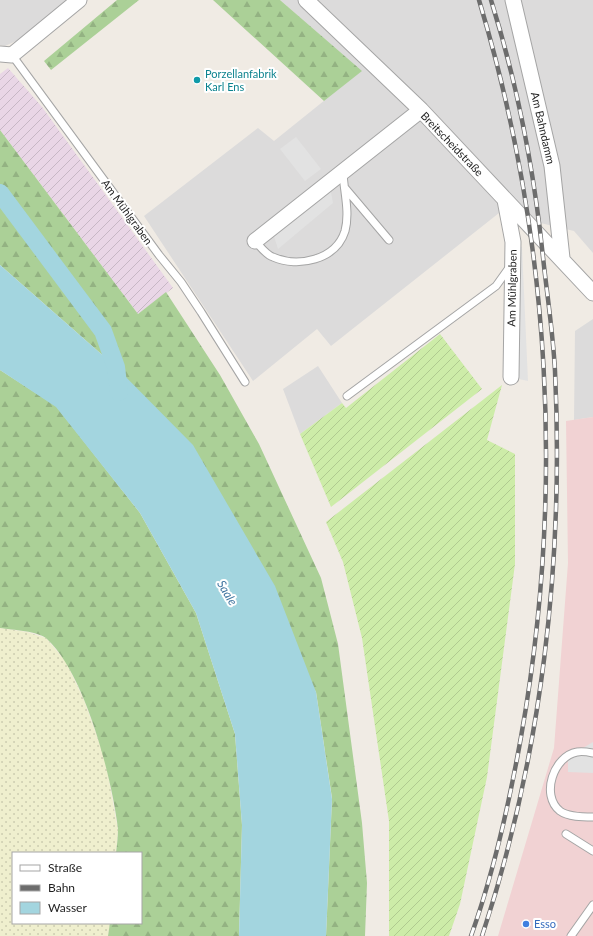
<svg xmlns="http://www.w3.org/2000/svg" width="593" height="936" font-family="Lato,sans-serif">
<defs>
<pattern id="industrial-furrows" width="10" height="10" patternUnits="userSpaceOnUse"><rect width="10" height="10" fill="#e9d6e6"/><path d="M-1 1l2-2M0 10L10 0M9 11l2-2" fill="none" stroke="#c7b7c5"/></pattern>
<pattern id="farmland-dots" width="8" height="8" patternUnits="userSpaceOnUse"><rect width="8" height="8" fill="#efefce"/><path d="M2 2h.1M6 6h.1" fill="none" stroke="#ccccb0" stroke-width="1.8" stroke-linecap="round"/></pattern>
<pattern id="forest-firs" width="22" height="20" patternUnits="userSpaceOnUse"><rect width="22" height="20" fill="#abd097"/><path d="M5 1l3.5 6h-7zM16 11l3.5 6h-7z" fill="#93b282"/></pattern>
<pattern id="garden-furrows" width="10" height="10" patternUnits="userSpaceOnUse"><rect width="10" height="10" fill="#cdeca8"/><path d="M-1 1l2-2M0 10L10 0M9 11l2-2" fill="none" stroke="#b0ca90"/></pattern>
</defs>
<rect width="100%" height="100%" fill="#f0ebe4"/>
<path fill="#dcdbdb" d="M0 0H68L25 37 5 46 0 45Z
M280 0H593V253L574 231 499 213 331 346 317 329 253 381 144 216 258 128 274 141 361 71Z
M593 319V417L574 420 575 331Z
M318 366 342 403 300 434 283 389Z"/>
<path fill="#f1d2d3" d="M593 417V936H498L554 748 568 563 566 421Z"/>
<path fill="url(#industrial-furrows)" d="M8 68 42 107 173 288 138 314 0 130V74Z"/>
<path fill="url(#farmland-dots)" d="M0 628 27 632 46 638 66 662 84 700 105 759 118 830 116 853H13V923H110L108 936H0Z"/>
<path fill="url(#forest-firs)" d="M117 0H139L51 70 44 61Z
M213 0H280L362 71 324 101Z
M0 130 138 314 166 292 220 375 259 444 321 578 338 644 362 823 367 883 365 936H326L332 798 316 692 116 367 0 265Z
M0 370 56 406 140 513 196 613 235 734 242 825 239 936H108L110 923H141V853H116C117 845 118 836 118 829 112 778 85 674 47 639 39 631 12 630 0 628Z"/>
<path fill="url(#garden-furrows)" d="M440 334 482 389 331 507 300 434 342 403 346 408Z
M502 385 487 440 515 454V564L487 777 460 904 449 936H389V821L362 638 343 562 326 522Z"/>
<path fill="#e2e2e2" d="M296 137 321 169 305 181 280 149Z
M329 182 333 203 278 249 271 227Z
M518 242 522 248 528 381 514 378Z
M593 742V773L568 772V757Z"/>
<path fill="#a3d5df" d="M0 265 116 367 193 445 275 586 316 692 332 799 326 936H239L242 825 235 734 196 613 140 513 56 407 0 370Z"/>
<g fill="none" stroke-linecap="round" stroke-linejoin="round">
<path stroke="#a3d5df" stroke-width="18" d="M0 193 103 331 116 367 119 392"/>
<g stroke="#a5a5a5" stroke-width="9">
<path id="lane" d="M12 55 159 255 181 282 201 312 245 382
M345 188 389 240
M255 241C260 246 266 255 273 257 298 268 336 260 345 231 350 212 344 192 343 173
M347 396 496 286 511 265
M593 753C588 752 582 751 577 752 554 756 540 795 560 811 568 817 583 817 593 817
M566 834 593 851
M571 936 593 905"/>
</g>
<g stroke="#a5a5a5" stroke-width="17">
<path id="street" d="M306 0 421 110 593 293
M513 0 552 166 562 258
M0 54 12 55 79 0
M505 200 513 242 511 377
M255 241 421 110"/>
</g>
<use href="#lane" stroke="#fff" stroke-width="7"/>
<use href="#street" stroke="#fff" stroke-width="15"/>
<g stroke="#6c6c6c" stroke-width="4.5">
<path id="rail" d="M471 936C494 872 509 804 521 737 565 491 551 239 479 0
M482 936C542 755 564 561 555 371 553 332 547 295 543 257 534 170 517 83 491 0"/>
</g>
<use href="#rail" stroke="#fff" stroke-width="3" stroke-dasharray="9" stroke-linecap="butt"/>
</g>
<circle fill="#0f9aa8" stroke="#fff" stroke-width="1.5" cx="197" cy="80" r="4"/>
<circle fill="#3f7fe0" stroke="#fff" stroke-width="1.5" cx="526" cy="924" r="4"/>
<g text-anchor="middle" stroke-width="4" stroke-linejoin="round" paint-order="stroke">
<g font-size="11" fill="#0d838f" stroke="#fff" text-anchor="start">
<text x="205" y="78">Porzellanfabrik<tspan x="205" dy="13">Karl Ens</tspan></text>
</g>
<g font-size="11" fill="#1e1e1e" stroke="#fff">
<text transform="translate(543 128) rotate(77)" y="4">Am Bahndamm</text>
<text transform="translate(452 144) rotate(46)" y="4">Breitscheidstraße</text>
<text transform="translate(127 212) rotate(54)" y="4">Am Mühlgraben</text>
<text transform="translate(512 288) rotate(-89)" y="4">Am Mühlgraben</text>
</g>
<g font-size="11" fill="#366cbe" stroke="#fff" text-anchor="start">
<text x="534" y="928">Esso</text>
</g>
<g font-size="12" font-style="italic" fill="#4277a1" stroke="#fff">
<text transform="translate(227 593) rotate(59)" y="4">Saale</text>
</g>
</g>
<rect x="12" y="852" width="130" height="72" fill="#ffffff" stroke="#a5a5a5"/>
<rect x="20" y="865" width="20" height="6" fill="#ffffff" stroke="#a5a5a5"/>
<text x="48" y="872" font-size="12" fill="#1e1e1e">Straße</text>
<rect x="20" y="885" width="20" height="6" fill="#6c6c6c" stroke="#a5a5a5"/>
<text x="48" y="892" font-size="12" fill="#1e1e1e">Bahn</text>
<rect x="20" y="902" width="20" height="12" fill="#a3d5df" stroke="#a5a5a5"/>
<text x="48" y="912" font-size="12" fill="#1e1e1e">Wasser</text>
</svg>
